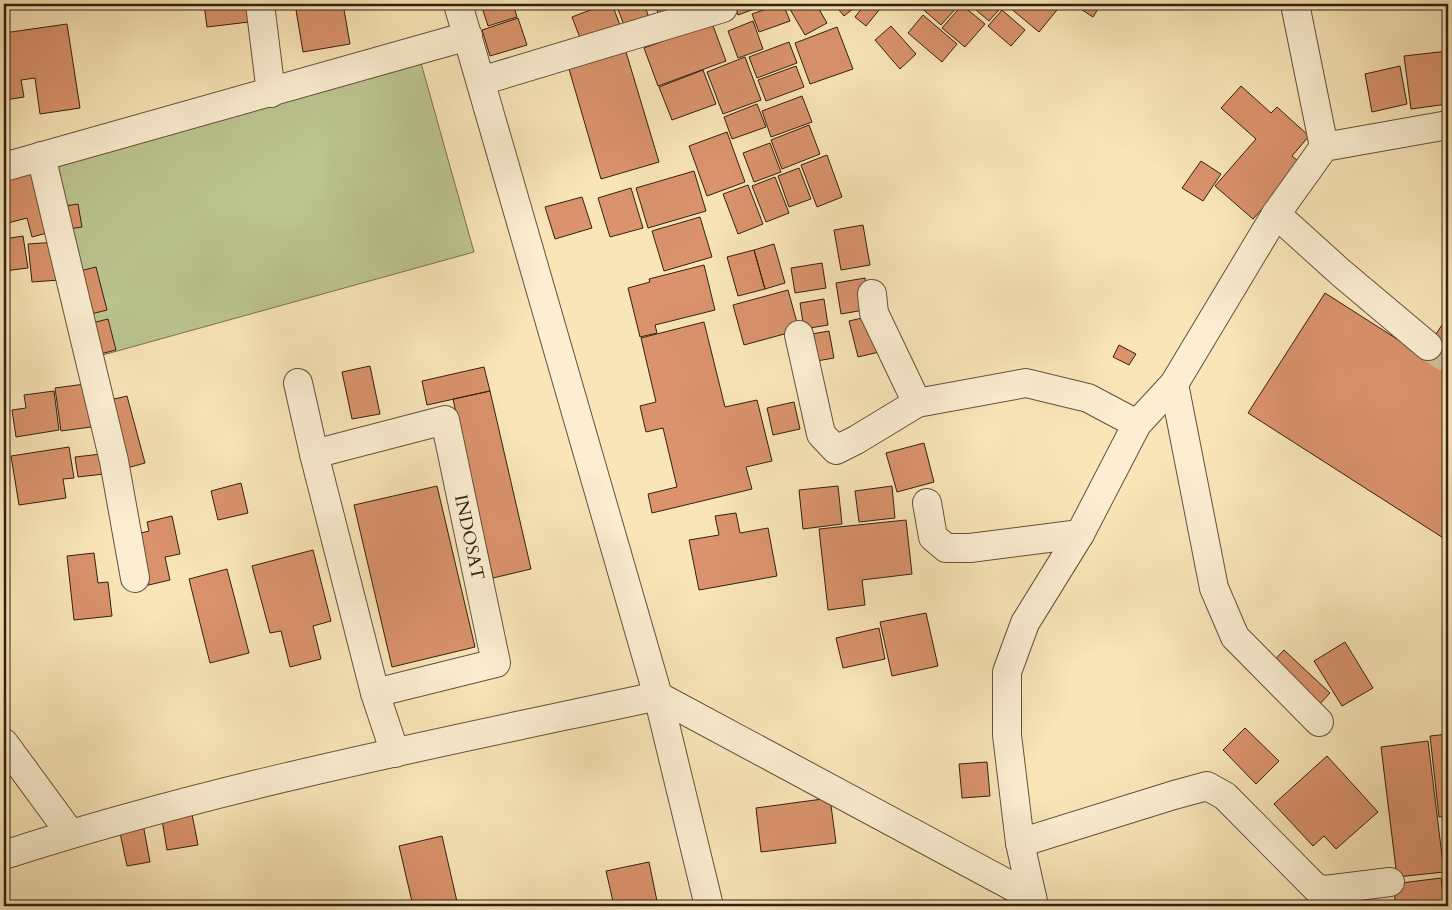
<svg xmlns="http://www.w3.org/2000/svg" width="1452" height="910" font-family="Cardo,serif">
<rect width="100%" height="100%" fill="#f9e5b8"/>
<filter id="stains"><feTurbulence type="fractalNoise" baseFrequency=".004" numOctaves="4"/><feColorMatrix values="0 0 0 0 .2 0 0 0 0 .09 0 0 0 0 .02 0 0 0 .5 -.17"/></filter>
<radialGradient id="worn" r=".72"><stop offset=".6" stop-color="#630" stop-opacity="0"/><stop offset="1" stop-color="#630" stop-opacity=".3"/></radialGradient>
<path fill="#bcc590" stroke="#777251" d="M421 63 474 252 92 358 44 161Z"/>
<path fill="#da936c" stroke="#322012" d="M204 4H247L249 22 207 27Z
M295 4H343L350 44 303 52Z
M481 4H513L517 17 488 26Z
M606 4H612L621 28 582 43 572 17Z
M616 4H644L651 23 627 33Z
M655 4H700L661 22Z
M734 4H768L738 15Z
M780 4H783L790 21 759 32 752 14Z
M787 4H816L827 23 805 35Z
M834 4H859L844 16Z
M865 4H884L866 26 855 17Z
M917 4H956L958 6 941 25Z
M969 4H1004L989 21Z
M1011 4H1050L1057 10 1039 32 1009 7Z
M1073 4H1101L1093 17Z
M962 5 985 24 965 47 942 28Z
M1002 10 1025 30 1011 46 988 26Z
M923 15 957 44 942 62 908 33Z
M518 18 527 45 490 56 482 30Z
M753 21 763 49 738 58 728 31Z
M712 23 726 61 658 86 644 48Z
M67 24 80 108 40 114 35 78 21 80 24 97 5 100 4 33Z
M891 26 916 54 900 69 875 40Z
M837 27 853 69 810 84 795 43Z
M789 42 797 63 757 78 749 57Z
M1448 51V104L1411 109 1404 56Z
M626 52 659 162 601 179 569 69Z
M745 57 761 100 723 114 707 72Z
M796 66 804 87 766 101 758 80Z
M1400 66 1407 104 1372 112 1365 74Z
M703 70 716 104 672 120 659 87Z
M1241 86 1271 113 1277 107 1309 136 1292 156 1302 164 1253 219 1215 186 1256 139 1221 108Z
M802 96 812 122 771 137 762 111Z
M757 104 766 127 732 139 724 117Z
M809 125 820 154 782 169 771 140Z
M727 132 745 182 707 196 689 146Z
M770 143 781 172 754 182 743 153Z
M827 155 842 197 817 207 801 165Z
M1201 161 1221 174 1203 201 1182 188Z
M40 166 58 230 32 237 27 218 4 224V176Z
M799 168 811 199 789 207 778 176Z
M694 171 706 211 648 228 636 188Z
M775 177 789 213 766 222 752 186Z
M748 185 763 224 738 234 723 194Z
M631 188 643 228 610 237 598 198Z
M582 197 592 228 555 239 545 207Z
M78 204 82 227 62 230 58 207Z
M700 217 712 257 664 271 652 231Z
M863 225 870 265 841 270 834 230Z
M23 236 28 268 4 271V239Z
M57 242 60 280 32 282 28 244Z
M774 244 785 283 765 289 754 250Z
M754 250 765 289 738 296 727 257Z
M822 263 826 288 795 293 791 268Z
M704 265 715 310 655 325 657 333 640 337 628 288 650 282 649 279Z
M96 267 107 310 83 316 72 273Z
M865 278 870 309 841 314 836 283Z
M788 290 799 330 744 345 733 305Z
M1325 293 1422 355 1444 322 1448 325V541L1248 413Z
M824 299 828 325 804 329 800 303Z
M871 316 879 352 858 357 849 321Z
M108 319 116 350 96 355 88 324Z
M704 322 725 407 757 400 772 461 746 467 752 489 652 513 648 494 677 487 663 428 646 432 640 406 656 402 641 338Z
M829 331 834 358 811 362 806 335Z
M1119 345 1136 354 1129 365 1113 357Z
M370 366 380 414 352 419 342 372Z
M484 367 490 391 427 405 422 381Z
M85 384 91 427 61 431 55 388Z
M54 391 59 430 16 437 12 410 26 408 24 395Z
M490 391 531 569 493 578 453 399Z
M127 396 145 463 120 470 102 402Z
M794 402 800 429 773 435 767 408Z
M924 443 934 482 897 492 886 453Z
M69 447 74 478 63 479 66 498 19 505 11 456Z
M110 453 112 473 78 477 75 457Z
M241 483 248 513 218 520 211 491Z
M437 486 475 647 392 667 354 505Z
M838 486 842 524 803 529 799 490Z
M892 486 895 518 859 522 855 491Z
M736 513 740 533 768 528 777 576 699 590 689 540 719 535 715 516Z
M172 516 180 554 165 557 170 580 140 587 129 536 149 531 147 522Z
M906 520 912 574 862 580 865 605 828 610 819 529Z
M313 550 331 621 313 626 321 659 290 667 281 631 270 633 252 566Z
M94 553 98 583 108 582 112 616 74 620 67 556Z
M227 569 249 653 210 663 189 579Z
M926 613 938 666 892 676 880 622Z
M879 628 885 659 843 668 836 638Z
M1345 642 1373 688 1342 706 1314 661Z
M1284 650 1330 693 1315 709 1269 666Z
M1245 728 1279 761 1256 784 1223 750Z
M1448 734V816L1439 817 1430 736Z
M1428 741 1444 872 1397 877 1381 747Z
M1327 756 1378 812 1336 849 1324 836 1313 846 1274 804Z
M987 762 990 796 962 798 959 764Z
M830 798 836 843 761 852 756 808Z
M191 809 198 845 167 850 161 814Z
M143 824 150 862 127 866 119 828Z
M442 836 458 906H413L399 846Z
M649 862 658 906H614L606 871Z
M1441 878 1445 906H1396L1393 884Z"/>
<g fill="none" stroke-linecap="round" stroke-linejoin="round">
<path stroke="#d1be97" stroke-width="28" stroke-dasharray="28 14" stroke-linecap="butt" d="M1428 346 1448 359"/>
<g stroke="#64513c" stroke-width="30">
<g id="minor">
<path d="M260 4 271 93"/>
<path d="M458 4 658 696 709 906"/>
<path d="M1295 4 1324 147"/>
<path d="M481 81 723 8"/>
<path d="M41 156 114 461 135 578"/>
<path d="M4 167 468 36"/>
<path d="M1276 214 1340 272 1428 346"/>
<path d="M872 294 874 313 917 403"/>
<path d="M799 335 821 434 836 450 856 440 917 403 1026 383 1088 398 1137 424"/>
<path id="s1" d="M298 383 314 454 445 420 496 663 375 693"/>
<path d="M1174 384 1214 588 1235 637 1319 722"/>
<path d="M314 454 375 693 395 753"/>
<path d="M927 503 933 537 946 548H970L1080 534"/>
<path d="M4 743 70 833"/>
<path d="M1020 843 1174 795 1207 786 1225 796 1316 888 1325 890 1390 882"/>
<path d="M4 855C217 786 439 743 658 696L1032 897"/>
<path d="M1034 906 1020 843 1007 735V672L1025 623 1080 534 1137 424 1174 384 1276 214 1324 147 1448 125"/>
</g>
</g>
<use href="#minor" stroke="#fbeed1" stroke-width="28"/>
</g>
<g text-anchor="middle" stroke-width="5" stroke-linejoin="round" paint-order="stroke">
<g font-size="18" fill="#322012" stroke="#fbeed1">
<text dy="6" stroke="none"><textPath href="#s1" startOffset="328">INDOSAT</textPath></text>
</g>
</g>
<rect width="1452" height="910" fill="none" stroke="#f9e5b8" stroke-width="20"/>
<rect x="5" y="5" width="1442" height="900" fill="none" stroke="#322012" stroke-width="2.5"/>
<rect x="10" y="10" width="1432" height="890" fill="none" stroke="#322012"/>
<rect width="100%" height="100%" filter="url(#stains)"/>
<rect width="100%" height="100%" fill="url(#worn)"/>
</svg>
